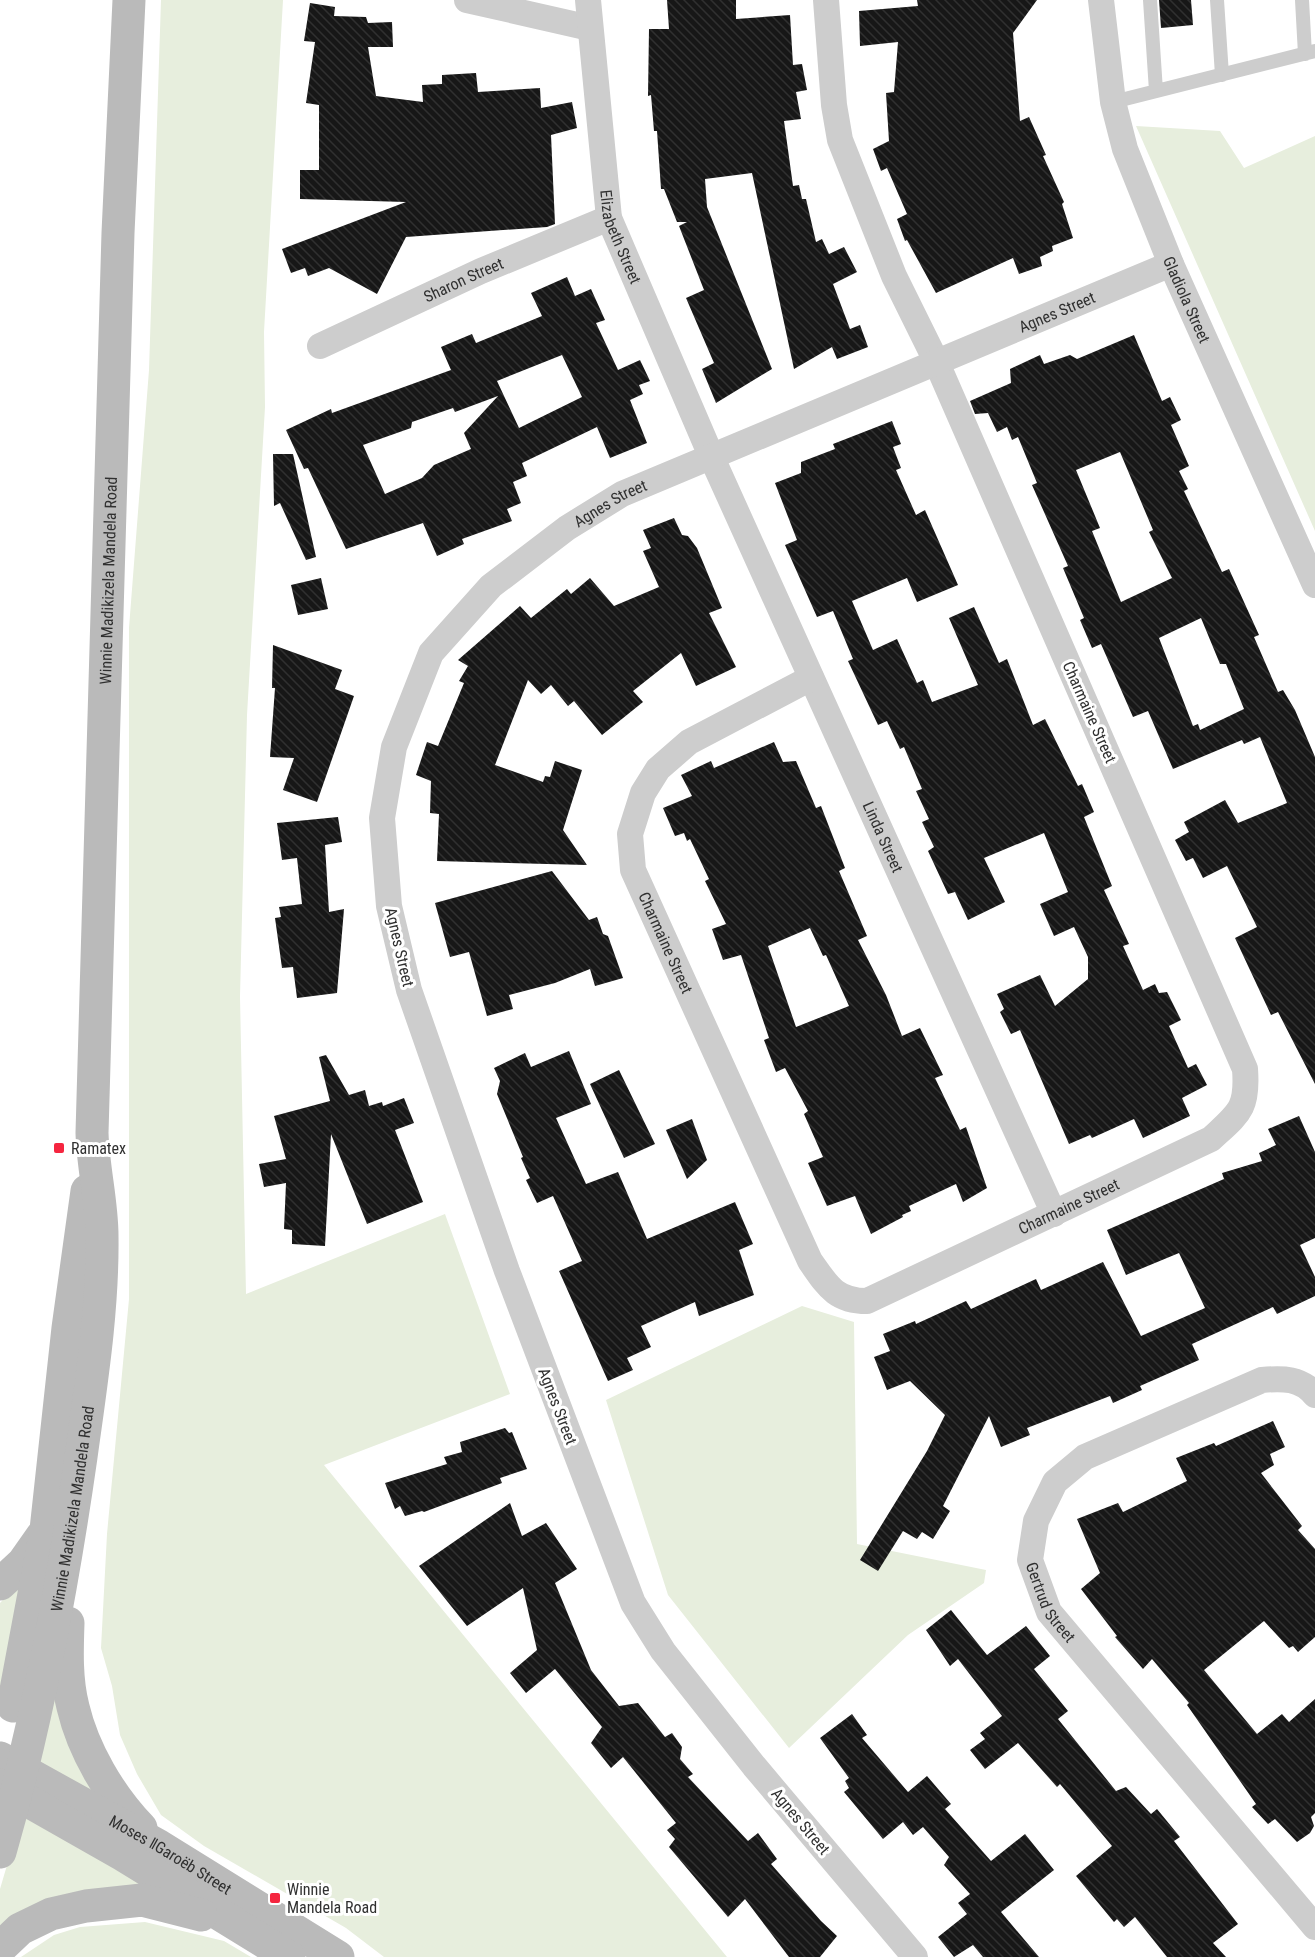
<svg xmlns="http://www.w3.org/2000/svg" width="1315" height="1957" font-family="'Roboto Condensed',sans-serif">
<defs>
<pattern id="building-back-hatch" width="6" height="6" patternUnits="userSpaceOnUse" patternTransform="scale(1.5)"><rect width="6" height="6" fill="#171717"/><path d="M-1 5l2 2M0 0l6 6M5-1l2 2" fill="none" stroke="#303030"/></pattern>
</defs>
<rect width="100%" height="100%" fill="#fff"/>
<path fill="#e7eedd" d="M161 0H283L264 332 265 407 247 715 240 997 246 1294 445 1214 510 1394 324 1465 727 1957H384L346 1928 204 1846 161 1815 137 1774 120 1735 112 1686 101 1648 107 1534 129 1299V628L149 370Z
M1136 126 1220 131 1244 168 1315 136V531Z
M802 1306 854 1322 857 1544 986 1570 984 1583 908 1635 789 1748 668 1595 606 1400Z
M29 1573 0 1705V1603Z
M55 1676 98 1799 34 1766Z
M23 1811 146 1887C82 1884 55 1902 0 1928V1889Z
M145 1922 224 1941 251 1957H21L54 1935 80 1927Z"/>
<path fill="url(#building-back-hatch)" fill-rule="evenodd" d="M667 0H736V19L790 15 793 65 802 64 807 90 796 92 801 119 784 121 793 186 799 185 802 199H806L816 242 822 239 829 254 844 247 857 272 833 284 850 329 860 325 868 347 837 359 832 347 794 369 752 173 705 179 707 207 772 369 716 403 702 369 714 363 686 298 704 290 679 226 687 222H677L664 189H661L657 131H654L651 95 648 96 649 29H669Z
M917 0H1037L1013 33 1020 121 1029 117 1046 155 1043 156 1064 202 1062 204 1073 238 1052 246 1053 251 1040 257 1042 266 1019 274 1013 258 936 293 907 240 905 241 897 219 907 214 887 168 881 171 873 149 889 141 886 93 894 92 898 42 860 46 859 11 918 6Z
M1159 0H1191L1193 25 1161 28Z
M310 3 335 7 334 16 366 17 368 23 392 22 393 47H368L376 96 423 102 422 85 442 84V75L476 73 478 92 540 88 541 108 572 102 577 128 551 135 555 224 547 227 406 237 377 294 329 268 308 276 305 268 291 273 282 249 406 202 300 199V170H319V105L306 103 315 42 304 41Z
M567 277 575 296 591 289 605 320 596 323 618 370 640 360 650 381 639 385 643 394 630 400 647 443 610 458 597 427 522 463 527 476 513 482 521 503 507 509 512 521 462 539 464 544 437 556 423 523 346 549 308 468 304 469 286 430 331 409 332 413 451 370 441 347 472 334 476 343 542 316 531 293ZM562 355 582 397 519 428 497 381ZM498 396 464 433 471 449 434 465 422 478 385 494 363 445 411 428 412 422 453 408 455 412Z
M1134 335 1162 401 1170 397 1181 420 1171 425 1189 466 1179 471 1188 489 1184 491 1222 572 1229 569 1259 635 1254 637 1278 692 1283 690 1295 710 1315 757V1084L1278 1012 1271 1015 1235 938 1257 927 1227 866 1203 878 1193 858 1186 861 1175 840 1189 832 1184 822 1225 800 1238 823 1287 803 1260 737 1244 744 1242 740 1173 769 1148 711 1133 717 1101 644 1092 648 1080 620 1084 618 1063 568 1068 566 1032 485 1037 483 1018 437 1012 440 1007 427 997 432 988 413 975 414 970 401 1011 383 1010 369 1040 355 1044 364 1070 355 1077 359ZM1120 452 1153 530 1149 532 1172 578 1121 602 1092 531 1100 528 1076 470ZM1201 618 1220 664H1226L1244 709 1200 730 1198 724 1193 726 1159 638Z
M892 421 901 444 893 447 901 468 896 470 916 515 925 510 958 585 917 602 907 578 852 601 873 650 897 639 917 683 923 680 932 702 978 685 949 618 974 607 999 663 1007 659 1033 725 1045 719 1078 786 1082 784 1094 812 1084 817 1112 886 1104 890 1129 944 1123 946 1143 990 1155 984 1159 993 1167 992 1181 1020 1169 1026 1188 1068 1196 1064 1207 1085 1182 1098 1190 1116 1143 1138 1134 1119 1092 1138 1090 1135 1069 1144 1020 1030 1011 1034 1000 1012 1004 1009 997 994 1040 975 1055 1006 1088 979V957L1074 927 1054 936 1040 904 1068 892 1044 833 984 858 1005 902 968 920 955 892 948 894 928 851 934 847 922 822 929 819 916 791 922 789 904 747 900 749 887 721 878 725 848 661 853 659 833 611 817 617 785 545 797 540 775 483 801 473V462L835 449 833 444Z
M273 454H293L316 557 306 560 280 503 274 506Z
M674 518 682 535 688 536 697 548 722 608 709 613 736 667 696 686 681 653 633 691 643 702 602 735 574 701 568 706 551 685 541 694 528 680 495 765 543 782 545 776 550 777 555 761 582 770 563 830 587 865 437 861 439 814 430 813 431 781 416 775 427 742 438 746 464 683 459 681 468 666 458 660 520 606 531 618 567 589 571 594 590 578 614 606 659 587 643 551 651 548 643 530Z
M321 578 328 609 298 615 291 585Z
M273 645 342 670 335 689 354 696 317 802 283 790 294 758 270 757 275 688H272Z
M774 742 783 762 796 761 816 808 821 806 845 868 839 871 867 936 858 940 886 995 902 1036 920 1028 943 1075 935 1078 960 1130 966 1127 987 1188 963 1202 956 1184 909 1206 911 1211 902 1215 903 1217 871 1234 855 1196 827 1206 808 1163 823 1157 804 1114 808 1111 785 1068 776 1072 764 1040 769 1038 741 955 723 960 712 929 726 924 705 881 709 879 690 839 687 841 684 833 675 836 663 808 692 796 681 775 711 761 714 768ZM810 928 823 956 826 955 849 1006 796 1027 768 946Z
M338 817 342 842 325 845 329 912 344 909 337 993 297 998 293 967 282 968 275 918 281 917 279 907 302 904 297 858 282 860 277 823Z
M552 871 589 920 597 917 603 934 608 936 623 978 595 986 590 969 555 983 509 995 513 1009 487 1016 469 952 450 957 435 903Z
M569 1051 591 1104 556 1118 586 1184 618 1172 647 1239 735 1202 753 1244 739 1250 754 1295 699 1316 695 1302 641 1326 651 1347 627 1358 633 1370 608 1381 559 1271 582 1261 553 1196 537 1203 526 1180 530 1178 521 1158 523 1157 497 1094 500 1081 494 1068 525 1053 531 1067Z
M326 1055 349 1095 365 1090 369 1106 382 1102 383 1106 404 1098 414 1123 395 1130 423 1202 367 1224 331 1134 325 1246 292 1244V1230L284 1229 286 1183 264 1187 259 1164 286 1159 274 1116 330 1101 319 1057Z
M619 1070 655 1144 624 1158 590 1084Z
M1299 1116 1315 1152V1238L1300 1245 1315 1277V1296L1277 1314 1273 1307 1192 1344 1199 1360 1140 1386 1142 1390 1113 1403 1110 1396 1027 1428 1030 1435 1001 1447 989 1416 943 1506 950 1511 933 1539 922 1532 917 1539 903 1531 878 1571 860 1560 927 1451 945 1415 910 1381 887 1390 874 1357 890 1351 883 1334 915 1321 916 1324 966 1301 971 1309 1036 1279 1041 1290 1103 1262 1141 1336 1205 1308 1179 1253 1126 1275 1107 1230 1224 1179 1222 1173 1262 1161 1259 1153 1276 1145 1268 1129Z
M692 1119 707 1160 687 1179 666 1130Z
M1273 1421 1285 1447 1270 1454 1274 1465 1261 1473 1302 1526 1298 1530 1315 1549V1637L1298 1652 1293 1646 1289 1648 1264 1621 1204 1670 1257 1734 1282 1714 1289 1722 1315 1699V1813L1311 1817 1314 1826 1310 1833 1297 1842 1275 1819 1268 1824 1252 1807 1256 1804 1187 1705 1189 1703 1152 1659 1143 1669 1115 1637 1117 1636 1081 1589 1100 1573 1077 1519 1118 1503 1123 1512 1187 1481 1176 1458 1214 1443 1216 1446Z
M505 1428 509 1433 512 1432 527 1469 500 1478 502 1483 424 1512 422 1511 405 1516 400 1506 395 1509 385 1483 447 1464 444 1457 462 1452 460 1442Z
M510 1503 522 1536 546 1523 577 1569 555 1583 591 1670 619 1706 638 1703 665 1737 672 1733 682 1747 680 1759 693 1774 688 1777 748 1841 758 1833 777 1859 771 1864 821 1921 837 1936 820 1957H789L745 1899 728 1917 669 1847 675 1839 667 1830 676 1823 623 1757 611 1768 591 1743 602 1727 555 1669 526 1693 510 1673 537 1650 523 1588 467 1626 419 1566Z
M951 1610 987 1655 1026 1626 1050 1656 1034 1669 1068 1711 1058 1719 1116 1791 1126 1787 1151 1814 1157 1809 1180 1837 1174 1841 1238 1924 1213 1943 1226 1957H1167L1135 1917 1124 1927 1117 1919 1114 1922 1076 1876 1112 1846 1060 1784 1057 1787 1018 1743 985 1769 970 1750 985 1739 980 1733 1002 1716 958 1659 950 1666 926 1630Z
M852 1714 867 1735 862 1738 908 1792 927 1776 951 1804 945 1809 991 1861 1025 1834 1054 1870 1001 1912 1039 1957H983L973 1945 954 1957 938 1937 967 1914 958 1903 970 1894 944 1865 949 1857 923 1827 913 1835 903 1822 883 1839 844 1792 849 1788 845 1781 849 1778 820 1738Z"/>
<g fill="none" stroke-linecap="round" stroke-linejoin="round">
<path stroke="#cdcdcd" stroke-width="14" d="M1150 0 1156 91
M1217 0 1222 75
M1302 0 1305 54
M1113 102 1315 51"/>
<g stroke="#cdcdcd" stroke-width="26">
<path d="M467 0 590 28"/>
<path id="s1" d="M588 0 609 218 712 458 1054 1214"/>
<path id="s2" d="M1101 0 1113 102 1125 149 1171 264 1315 585"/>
<path id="s3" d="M320 346 481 271 609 218"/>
<path id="s4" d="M811 678 689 742 658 769 643 793 630 834 633 870 810 1261C827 1285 835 1301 867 1301L1211 1139C1239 1113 1248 1109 1245 1069L936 361 894 276 840 140 834 105 826 0"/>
<path id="s5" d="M1315 1395C1301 1378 1283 1378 1262 1380L1085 1457 1055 1482 1036 1521 1030 1560 1049 1612 1315 1927"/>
<path id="s6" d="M915 1957 754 1766 663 1651 633 1603 507 1271 409 990 389 906 382 818 394 747 431 653 491 586 567 528 622 494 1171 264"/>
</g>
<g stroke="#bababa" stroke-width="33">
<path d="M0 1584 23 1563 42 1536"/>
<path d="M68 1623C67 1651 66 1680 73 1707 83 1750 110 1796 141 1828"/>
<path d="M13 1706 46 1530 68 1328 87 1191"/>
<path id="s7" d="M0 1758 159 1846 338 1957"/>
<path d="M0 1785 123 1855 289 1957"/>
<path id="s8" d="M0 1852C37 1723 62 1590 81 1457 91 1384 103 1310 102 1236 102 1202 93 1168 92 1133L118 233 129 0"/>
<path d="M0 1948 20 1929 51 1914 86 1906 142 1900 201 1915"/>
</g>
</g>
<g fill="#f5253f" stroke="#fff" stroke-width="2">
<rect x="53" y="1142" width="12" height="12" rx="3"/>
<rect x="269" y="1892" width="12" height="12" rx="3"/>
</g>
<g text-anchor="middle" stroke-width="6" stroke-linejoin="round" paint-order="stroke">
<g font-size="16" fill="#303030" stroke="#fff">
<text dy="6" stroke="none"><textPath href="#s1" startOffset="240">Elizabeth Street</textPath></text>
<text dy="6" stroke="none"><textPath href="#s3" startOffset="158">Sharon Street</textPath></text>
<text dy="6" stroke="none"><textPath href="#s2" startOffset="314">Gladiola Street</textPath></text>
<text dy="6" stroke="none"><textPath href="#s6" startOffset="2175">Agnes Street</textPath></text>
<text dy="6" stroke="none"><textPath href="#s6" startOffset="1689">Agnes Street</textPath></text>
<text dy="6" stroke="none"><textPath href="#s8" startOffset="1282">Winnie Madikizela Mandela Road</textPath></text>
<text transform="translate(1090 712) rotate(66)" y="6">Charmaine Street</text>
<text dy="6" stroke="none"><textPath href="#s1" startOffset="896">Linda Street</textPath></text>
<text dy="6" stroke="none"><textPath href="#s4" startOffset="366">Charmaine Street</textPath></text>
<text transform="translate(400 947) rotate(77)" y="6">Agnes Street</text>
<text dy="6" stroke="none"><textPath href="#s4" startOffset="1012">Charmaine Street</textPath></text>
<text transform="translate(558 1406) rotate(69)" y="6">Agnes Street</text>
<text dy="6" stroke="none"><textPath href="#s8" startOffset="351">Winnie Madikizela Mandela Road</textPath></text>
<text dy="6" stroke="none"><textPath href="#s5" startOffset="420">Gertrud Street</textPath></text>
<text transform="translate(801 1821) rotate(50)" y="6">Agnes Street</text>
<text dy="6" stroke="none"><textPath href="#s7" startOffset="196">Moses ǁGaroëb Street</textPath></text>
</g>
<g font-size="16" fill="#303030" stroke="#fff" text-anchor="start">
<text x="71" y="1154">Ramatex</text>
<text x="287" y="1895">Winnie<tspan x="287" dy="18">Mandela Road</tspan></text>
</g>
</g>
</svg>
